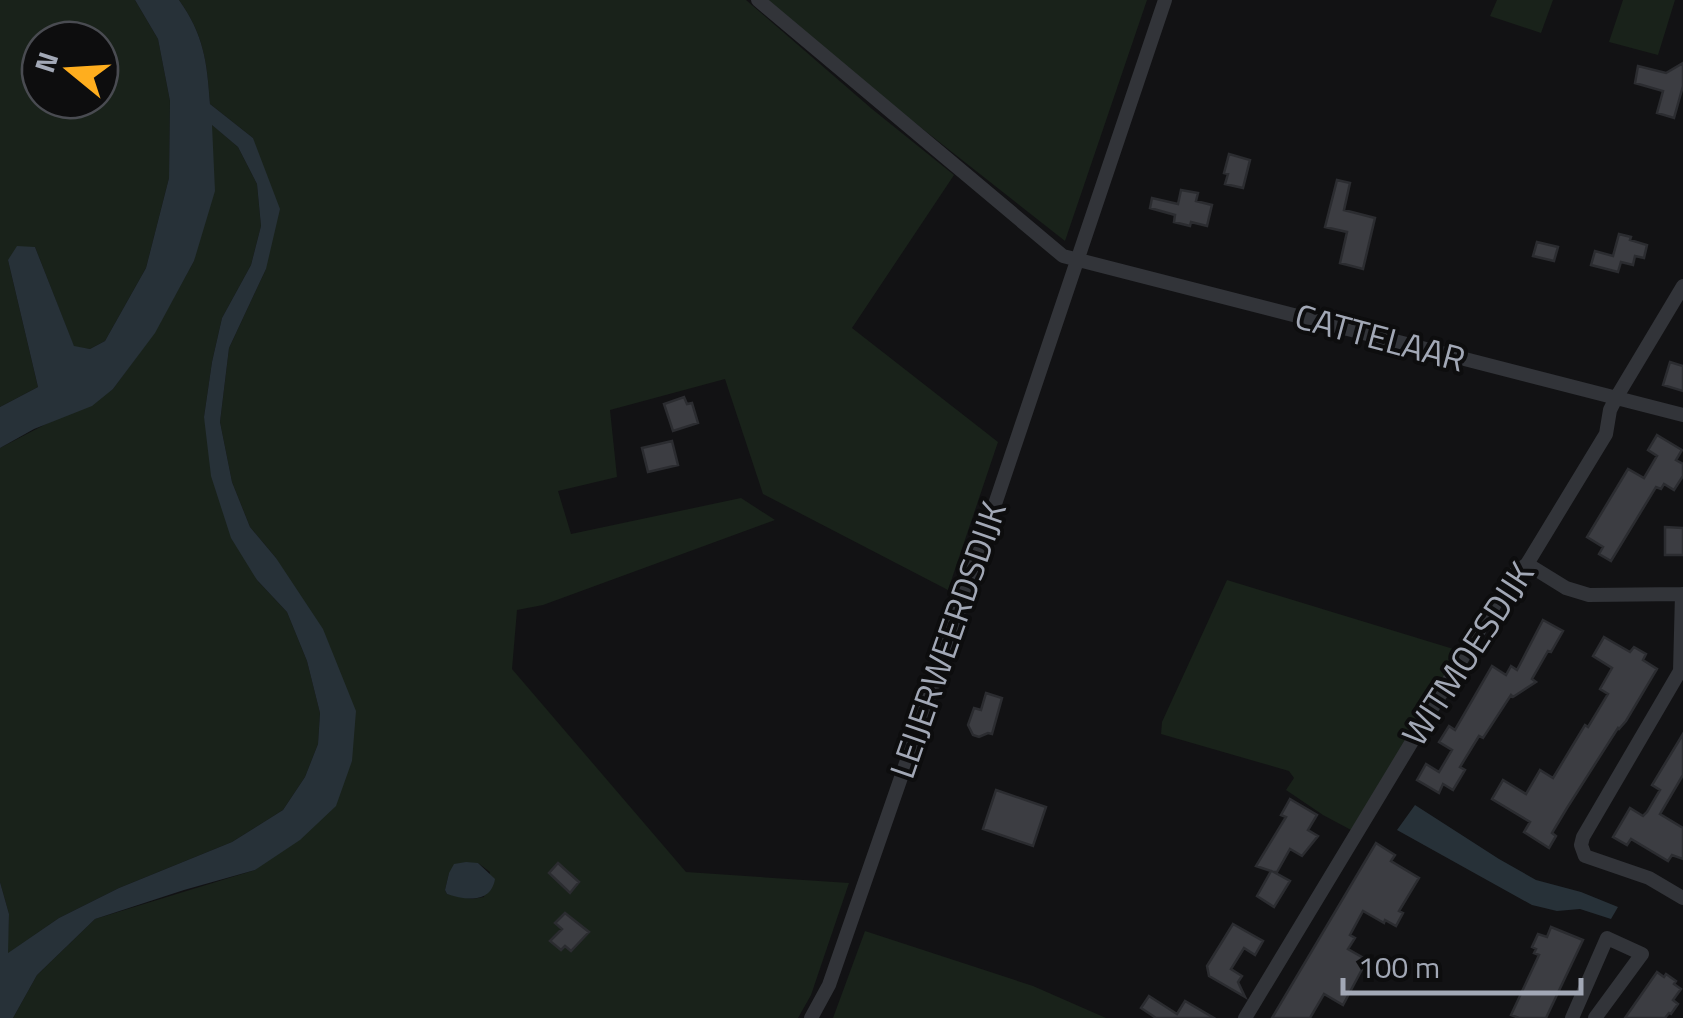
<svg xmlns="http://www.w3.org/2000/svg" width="1683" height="1018" font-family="'Titillium Web',sans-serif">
<rect width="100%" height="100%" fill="#121214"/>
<path fill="#19221a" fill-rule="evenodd" d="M0 0H135L158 39 170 101 169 178 146 268 105 341 90 349 74 347 35 247 8 260 38 387 0 407ZM40 40H100V100H40Z
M179 0H746L872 109 954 175 852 328 998 442 948 590 763 494 725 379 610 410 617 477 558 491 571 534 741 498 775 520 543 605 517 610 512 669 686 872 849 883 811 995 798 1018H13L37 975 95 919 255 870 352 761 276 558 250 527 232 482 220 422 229 348 266 269 253 138 210 104C207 62 204 35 179 0ZM478 863 490 872 484 897 472 899 447 894 445 890 449 873Z
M767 0H1147L1065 241 877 93Z
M1497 0H1553L1541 33 1490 16Z
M1623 0H1675L1658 55 1609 42Z
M210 123 238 147 257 184 261 226 251 265 222 318 212 362 204 417 257 580 287 612 307 661 320 713 318 744 305 777 283 810 232 842 119 888 59 918 7 954 9 914 0 882V448L113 389 154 333 194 261Z
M1227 580 1460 651 1353 831 1323 815 1286 790 1294 778 1289 771 1161 734 1162 722Z
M865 931 1033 986 1106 1018H833Z"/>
<path fill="#273138" d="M135 0H179C204 35 207 62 210 104L253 138 280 209 266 269 229 348 220 422 232 482 250 527 276 558 323 629 356 711 352 761 336 806 300 840 255 870 184 890 95 919 37 975 13 1018H0V882L9 914 8 953 59 918 119 888 232 842 283 810 305 777 318 744 320 713 307 661 287 612 257 580 231 538 211 476 204 417 212 362 222 318 251 265 261 226 257 184 238 147 212 125 215 191 194 261 155 333 113 389 92 406 34 429 0 448V407L38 387 8 260 17 246 35 247 74 346 90 349 105 341 146 268 169 178 170 101 158 39Z
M1415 805 1499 859 1536 880 1581 892 1618 907 1611 919 1580 909 1557 911 1532 905 1397 830Z
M466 862 478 863 495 879C491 904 465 900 447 894L445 890 449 873 454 864Z"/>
<path fill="#3c3d42" stroke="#2b2c30" stroke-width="2.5" d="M1683 63V86L1674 118 1657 113 1663 91 1635 83 1638 66 1666 73Z
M1229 154 1250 160 1243 188 1225 184 1228 174 1224 173Z
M1337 180 1350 183 1344 210 1375 218 1363 269 1340 263 1347 232 1325 227Z
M1181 190 1198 193 1196 201 1212 205 1207 226 1191 222 1190 226 1174 222 1175 215 1150 208 1152 198 1178 204Z
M1619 234 1631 237 1630 240 1647 245 1644 258 1635 256 1633 265 1621 262 1618 272 1591 265 1595 251 1613 256Z
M1537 242 1558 247 1554 261 1533 256Z
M1670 362 1683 366V391L1663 385Z
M684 397 687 404 692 403 698 423 673 431 664 404Z
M1657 435 1682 450 1676 460 1683 464V476L1674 490 1664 484 1661 489 1656 487 1611 561 1599 554 1603 547 1587 537 1628 469 1644 478 1657 456 1648 450Z
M672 441 678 465 648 472 642 448Z
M1665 527 1683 528V555H1665Z
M1543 620 1563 631 1551 652 1548 651 1532 679 1536 682 1513 697 1511 695 1483 738 1479 736 1460 767 1465 770 1453 790 1443 784 1439 793 1417 780 1426 764 1439 772 1452 750 1439 742 1449 726 1455 730 1492 666 1506 675 1511 666 1517 670Z
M1604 637 1630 652 1634 647 1646 654 1643 660 1657 669 1626 721 1619 729 1618 728 1567 808 1552 833 1556 836 1549 848 1524 832 1530 822 1492 799 1503 780 1526 794 1540 770 1553 778 1585 725 1588 727 1608 694 1600 689 1612 668 1593 656Z
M986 693 1002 698 992 734 988 733 979 737 973 735 968 725 974 708 981 710Z
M1683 734V775L1660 814 1683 828V859L1672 855 1668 861 1631 839 1627 845 1613 837 1630 808 1643 816 1647 812 1660 790 1652 785Z
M996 790 1046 807 1033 846 983 829Z
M1290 799 1317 815 1308 830 1318 836 1302 856 1290 849 1277 872H1274L1290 881 1274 907 1257 896 1271 871 1256 866 1286 817 1281 815Z
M1376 843 1395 855 1391 861 1419 878 1399 911 1403 913 1396 926 1385 920 1384 923 1363 911 1350 935 1355 938 1348 949 1367 960 1343 1005 1324 994 1310 1018H1272Z
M558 863 579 882 570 893 549 873Z
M565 913 589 932 571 951 565 946 561 950 550 941 562 929 555 923Z
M1233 924 1263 941 1255 955 1244 948 1231 969 1242 976 1238 982 1245 997 1209 976 1207 966Z
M1551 927 1583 940 1546 1018H1519L1511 1015 1539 955 1534 953 1536 949 1532 947 1538 934 1547 937Z
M1657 972 1664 977 1666 974 1676 981 1674 984 1681 989 1673 1000 1678 1004 1671 1014 1669 1013 1665 1018H1625Z
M1149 996 1177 1014 1185 1001 1214 1018H1156L1141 1008Z"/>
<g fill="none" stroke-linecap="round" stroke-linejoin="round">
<path stroke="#323439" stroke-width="14" d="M758 0 1063 256 1683 415
M1527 564 1566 588 1589 595 1683 594
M1682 594 1680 671 1583 837 1581 845 1585 856 1649 878 1683 898
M811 1018 829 985 964 596 1165 0
M1245 1018 1512 576 1527 564 1606 434 1610 410 1616 398 1683 286
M1572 1018 1607 938 1642 954 1595 1018"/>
</g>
<g text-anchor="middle" stroke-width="8" stroke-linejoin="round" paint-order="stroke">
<g font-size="35" fill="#a2a8b6" stroke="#0d0d0e">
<text transform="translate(1380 338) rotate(15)" y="12">CATTELAAR</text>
<text transform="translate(948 640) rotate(-71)" y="12">LEIJERWEERDSDIJK</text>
<text transform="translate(1468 654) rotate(-57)" y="12">WITMOESDIJK</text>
</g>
</g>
<g transform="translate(70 70) rotate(288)"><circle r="48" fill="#0d0d0e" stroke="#494b51" stroke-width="2.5"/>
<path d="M0-8L18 38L0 25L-18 38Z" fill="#ffae1e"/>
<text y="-15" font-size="28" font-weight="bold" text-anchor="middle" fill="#a2a8b6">N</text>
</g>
<path d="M1343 978v15h238v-15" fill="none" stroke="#a2a8b6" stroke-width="5"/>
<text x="1358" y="978" font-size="30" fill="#a2a8b6" stroke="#0d0d0e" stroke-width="8" paint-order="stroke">100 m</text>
</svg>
